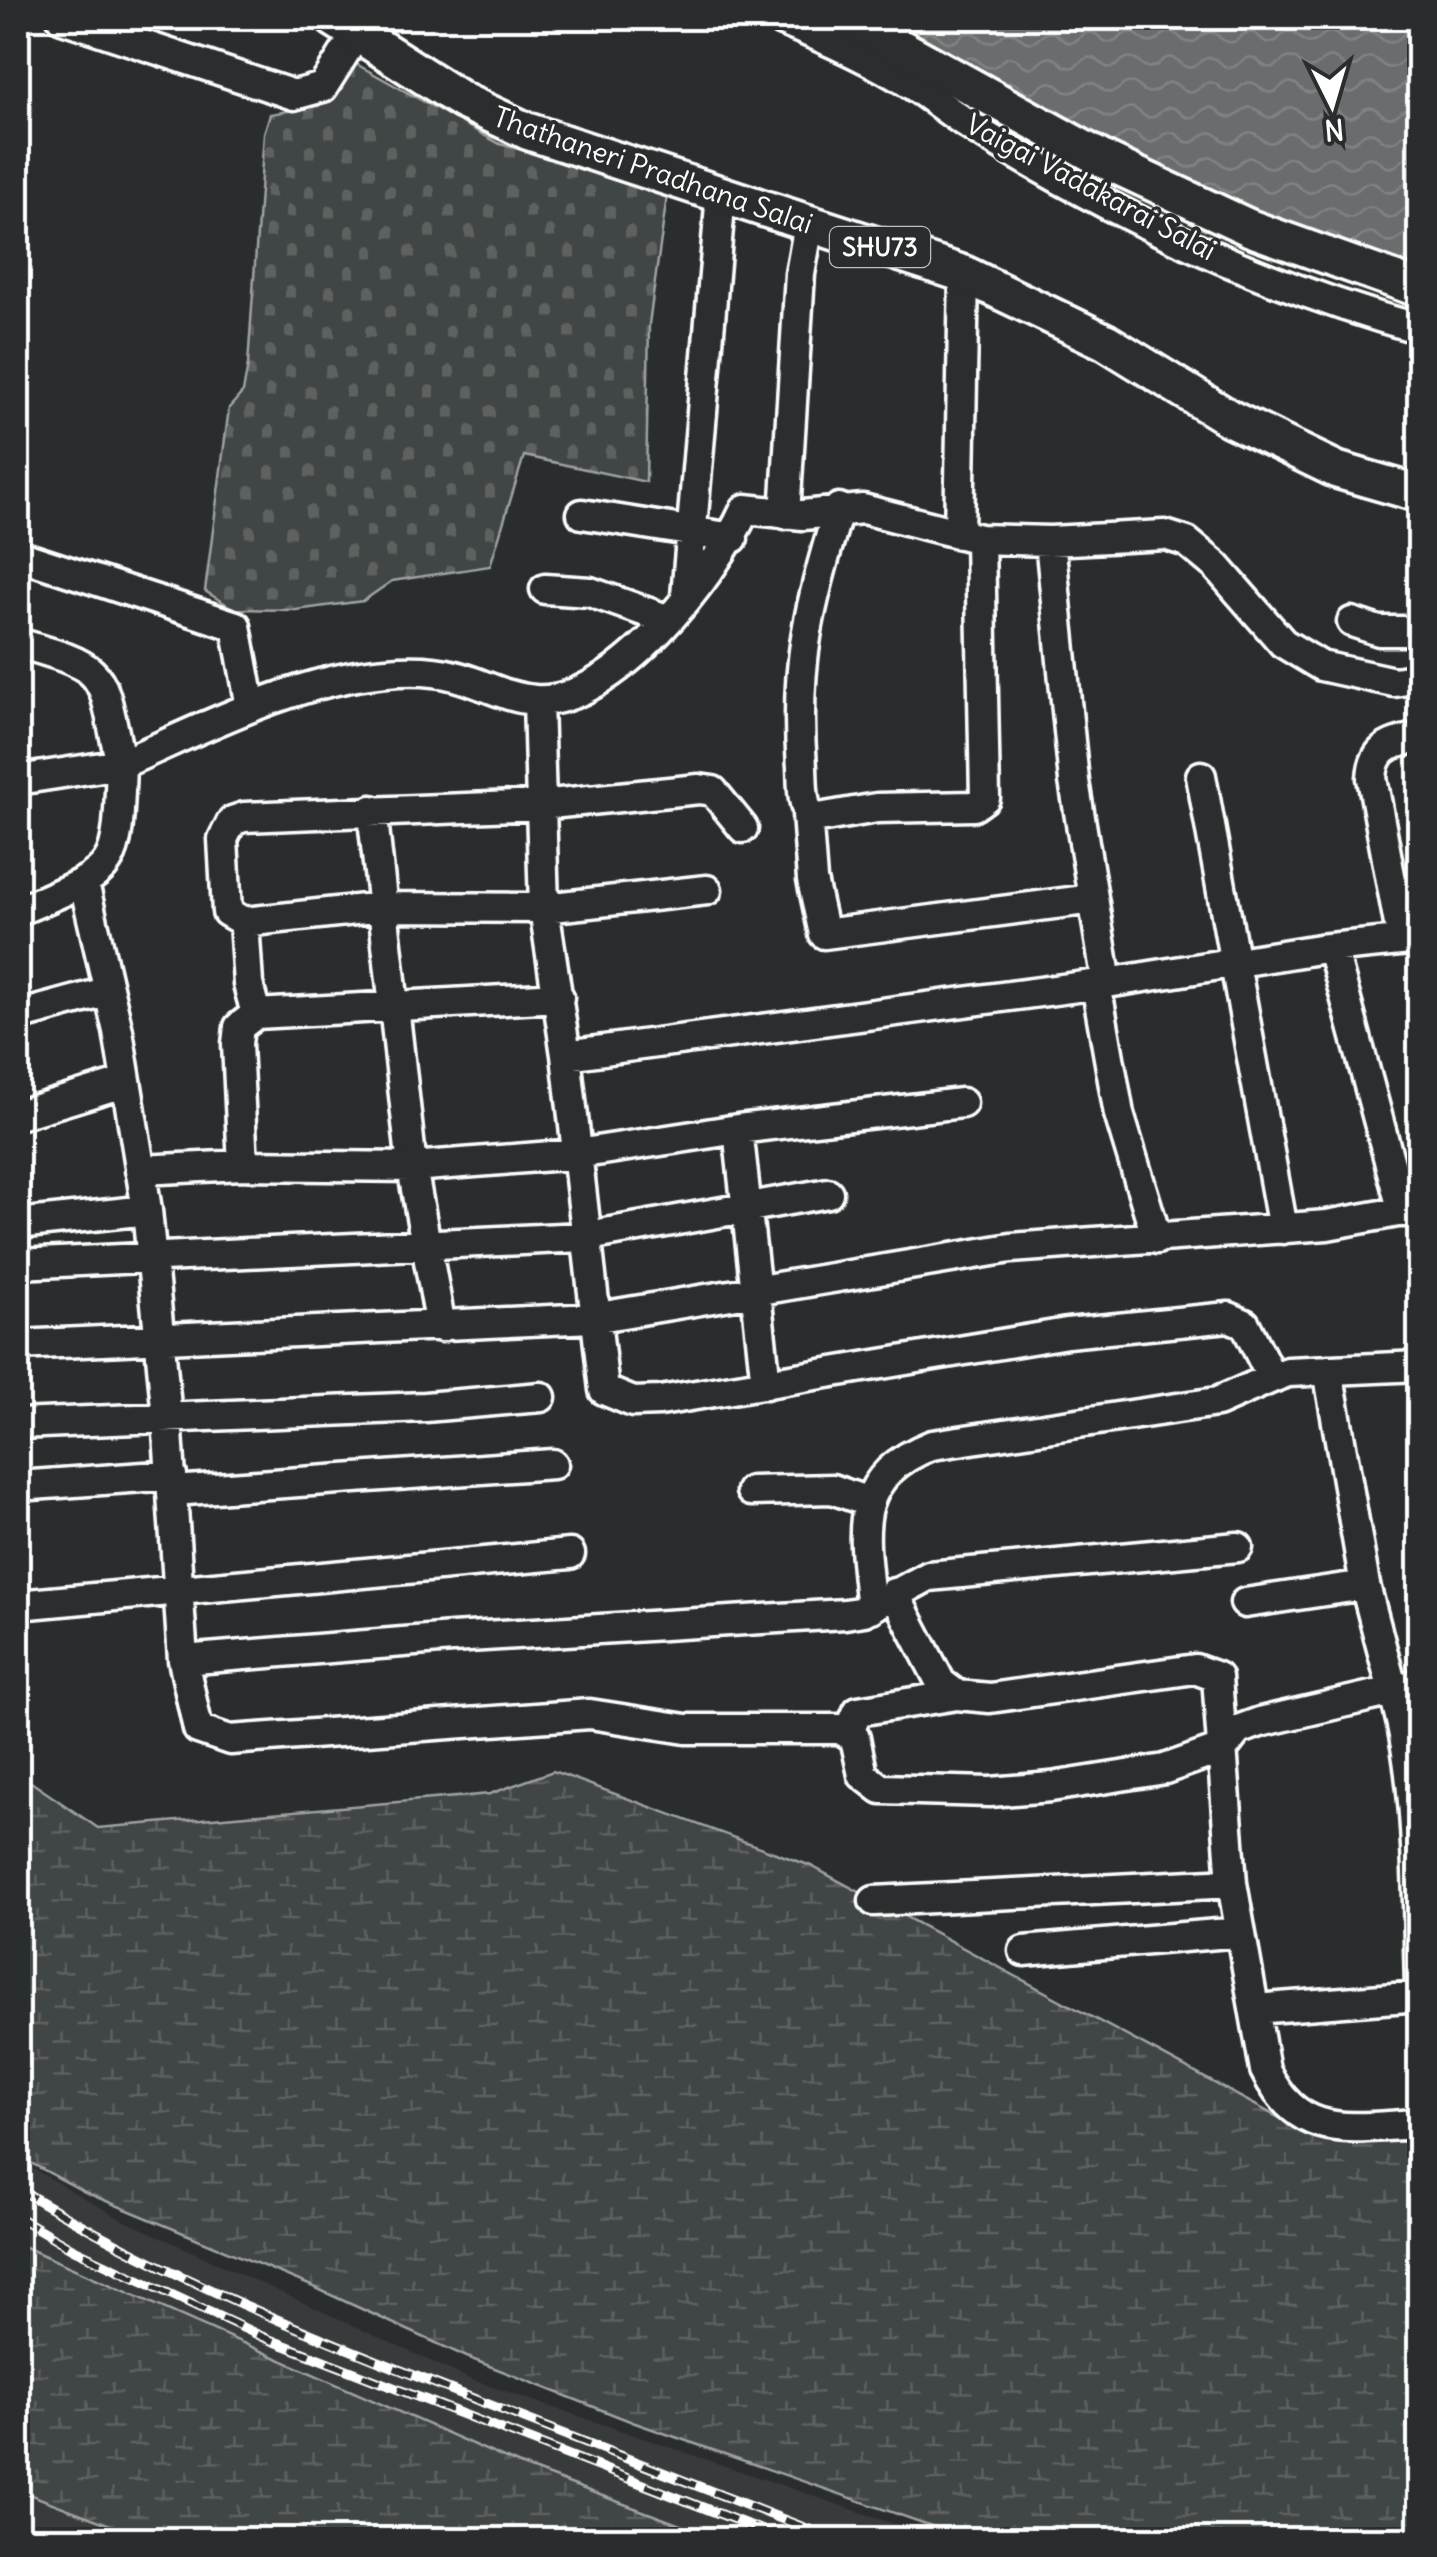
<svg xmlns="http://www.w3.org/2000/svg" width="1437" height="2557" font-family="Delius,sans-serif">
<defs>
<pattern id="wetland-marsh" width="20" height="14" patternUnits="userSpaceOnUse" patternTransform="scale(2.5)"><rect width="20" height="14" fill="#414445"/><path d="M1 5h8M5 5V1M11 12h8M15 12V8" fill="none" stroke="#5e6061"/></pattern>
<pattern id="cemetery-stones" width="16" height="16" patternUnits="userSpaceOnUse" patternTransform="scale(2.5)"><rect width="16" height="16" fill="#414445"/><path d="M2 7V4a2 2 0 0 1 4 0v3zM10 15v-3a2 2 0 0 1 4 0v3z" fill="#5e6061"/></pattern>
<pattern id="water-waves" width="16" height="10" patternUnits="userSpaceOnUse" patternTransform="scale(2.5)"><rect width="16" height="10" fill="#6a6c6d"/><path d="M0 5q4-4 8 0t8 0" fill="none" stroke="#808283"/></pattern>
</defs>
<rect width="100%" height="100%" fill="#2a2d2e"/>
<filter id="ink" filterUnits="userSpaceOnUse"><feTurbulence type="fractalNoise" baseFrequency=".01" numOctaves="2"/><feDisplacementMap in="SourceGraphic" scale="20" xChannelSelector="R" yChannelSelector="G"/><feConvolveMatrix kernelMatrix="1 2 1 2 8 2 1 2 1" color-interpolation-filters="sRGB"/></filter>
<g filter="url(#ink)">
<path fill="#373a3b" d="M18 2160 119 2218 467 2378 939 2539H18Z"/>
<path fill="url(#wetland-marsh)" stroke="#a0a2a2" stroke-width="2.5" d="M18 1764 25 1778 98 1828 490 1794 553 1771 811 1866 1296 2127 1419 2144V2539H969L635 2423 469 2358 309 2285 87 2193 18 2156Z
M18 2244 522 2466 718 2539H147L18 2490Z"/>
<path fill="url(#cemetery-stones)" stroke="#a0a2a2" stroke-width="2.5" d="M340 55 500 144 668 189 649 324 646 482 524 456 490 566 392 581 363 601 296 610 234 609 205 591 229 408 243 392 248 365 264 133 270 114 319 106Z"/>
<path fill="url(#water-waves)" stroke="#a6a7a7" stroke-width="2.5" d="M883 18H1419V268L1227 201 1054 123Z"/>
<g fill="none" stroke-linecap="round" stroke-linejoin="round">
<g stroke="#fff" stroke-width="35">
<path id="minor" d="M62 18 294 95 323 87 357 33
M775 18C822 37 870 58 912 85 935 100 957 118 981 133 1116 216 1267 287 1420 329
M839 508C809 605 794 665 802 767 803 783 801 808 813 819L877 808 974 806 985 798 980 539
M582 514 733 538
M785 514 800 274 809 224
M959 534 964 274
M1050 541 1074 781 1107 983
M18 555 236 626 251 707
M545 589 590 592 666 619
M686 596 721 194
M1352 622 1379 631H1420
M18 643C114 670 99 671 121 764L18 780
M538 701 544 908 566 1055 604 1390 633 1402 660 1401 1067 1333 1229 1317 1245 1324 1272 1378 1288 1372 1420 1366
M1201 776 1283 1229
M372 810 412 1167 441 1327
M807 814 812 880 824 934 1093 899
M84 883 118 1031 147 1210 167 1417 183 1660 198 1729 230 1740 590 1714 686 1729H840L855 1738 863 1775 881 1789 990 1792 1051 1787 1165 1769 1224 1748 1238 1730 1260 1722 1393 1691C1420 1776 1417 1895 1420 1985
M707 890 544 908 383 907 244 922 227 912 223 839 232 821 244 817 540 805 699 789 713 791 743 828
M18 911C120 867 117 876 121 764 203 728 297 679 387 672 409 670 433 670 455 676 482 683 506 698 535 700 612 707 717 573 745 509L803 515 863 509 980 539 1050 541 1165 535 1187 542 1216 566 1283 643 1321 666 1394 682 1420 678
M244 922 248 984 256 1014
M1402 940 1372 778C1374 746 1391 744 1419 737
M1332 948 1403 1212
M1096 984 1119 1114 1157 1239
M18 1016 106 992
M566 1055 1107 983 1319 949 1420 939
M18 1115 126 1082
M738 1129 766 1384
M243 1165 412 1167 577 1154 738 1129 962 1103
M140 1170 243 1165 237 1044 239 1027 256 1014 559 997
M18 1224 147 1210
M18 1264 583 1237 828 1193
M18 1345 593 1318 1011 1248 1327 1225 1420 1208
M1328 1370 1365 1585 1393 1691 1420 1683
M18 1424 425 1407 541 1397
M18 1486 172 1475
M173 1491 553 1464
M751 1491 832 1489 868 1502
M894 1593 941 1683 957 1695 990 1698 1195 1669 1217 1677 1232 1883 1265 2070C1300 2142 1351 2127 1420 2124
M1245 1603 1365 1585
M18 1605 570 1554
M871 1608C863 1531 849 1478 932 1445L1217 1402 1272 1378
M183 1660 452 1638 845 1614 864 1611 929 1576 1238 1547
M849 1732 858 1711 957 1695
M874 1901 1232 1883
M1024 1951 1240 1932
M1254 2009 1420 1996"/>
</g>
<g stroke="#fff" stroke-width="42">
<path id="major" d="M333 18 463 101 527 131 964 274 1106 342 1229 418 1337 470 1420 494
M847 18 1104 160 1250 228 1420 289"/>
</g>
<use href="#minor" stroke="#2a2d2e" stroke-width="28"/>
<use href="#major" stroke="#2a2d2e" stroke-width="35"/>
<g stroke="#fff" stroke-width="10">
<path id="rail" d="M18 2188C161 2276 319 2339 477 2400 597 2447 716 2493 836 2540
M18 2217 73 2249 263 2337 787 2540"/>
</g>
<use href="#rail" stroke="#2a2d2e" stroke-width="6" stroke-dasharray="19" stroke-linecap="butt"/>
</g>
</g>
<g text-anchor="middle" stroke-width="8" stroke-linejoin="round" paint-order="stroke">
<rect fill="#2a2d2e" stroke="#bfc0c0" stroke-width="2.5" x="830" y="227" width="100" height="40" rx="8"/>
<g font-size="25" font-weight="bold" fill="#fff">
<text x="880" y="256">SHU73</text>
</g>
<g font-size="28" fill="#fff" stroke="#2a2d2e">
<text transform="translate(653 170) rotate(19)" y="10">Thathaneri Pradhana Salai</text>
<text transform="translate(1091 187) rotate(28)" y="10">Vaigai Vadakarai Salai</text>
</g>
</g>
<rect width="1437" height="2557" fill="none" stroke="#2a2d2e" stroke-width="60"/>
<rect x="30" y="30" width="1377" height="2497" fill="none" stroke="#fff" stroke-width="4" filter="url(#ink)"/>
<g transform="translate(1332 105) rotate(175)" stroke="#2a2d2e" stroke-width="8" paint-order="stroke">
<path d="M0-8L18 38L0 25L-18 38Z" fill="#ffffff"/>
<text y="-15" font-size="28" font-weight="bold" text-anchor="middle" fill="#ffffff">N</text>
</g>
</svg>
